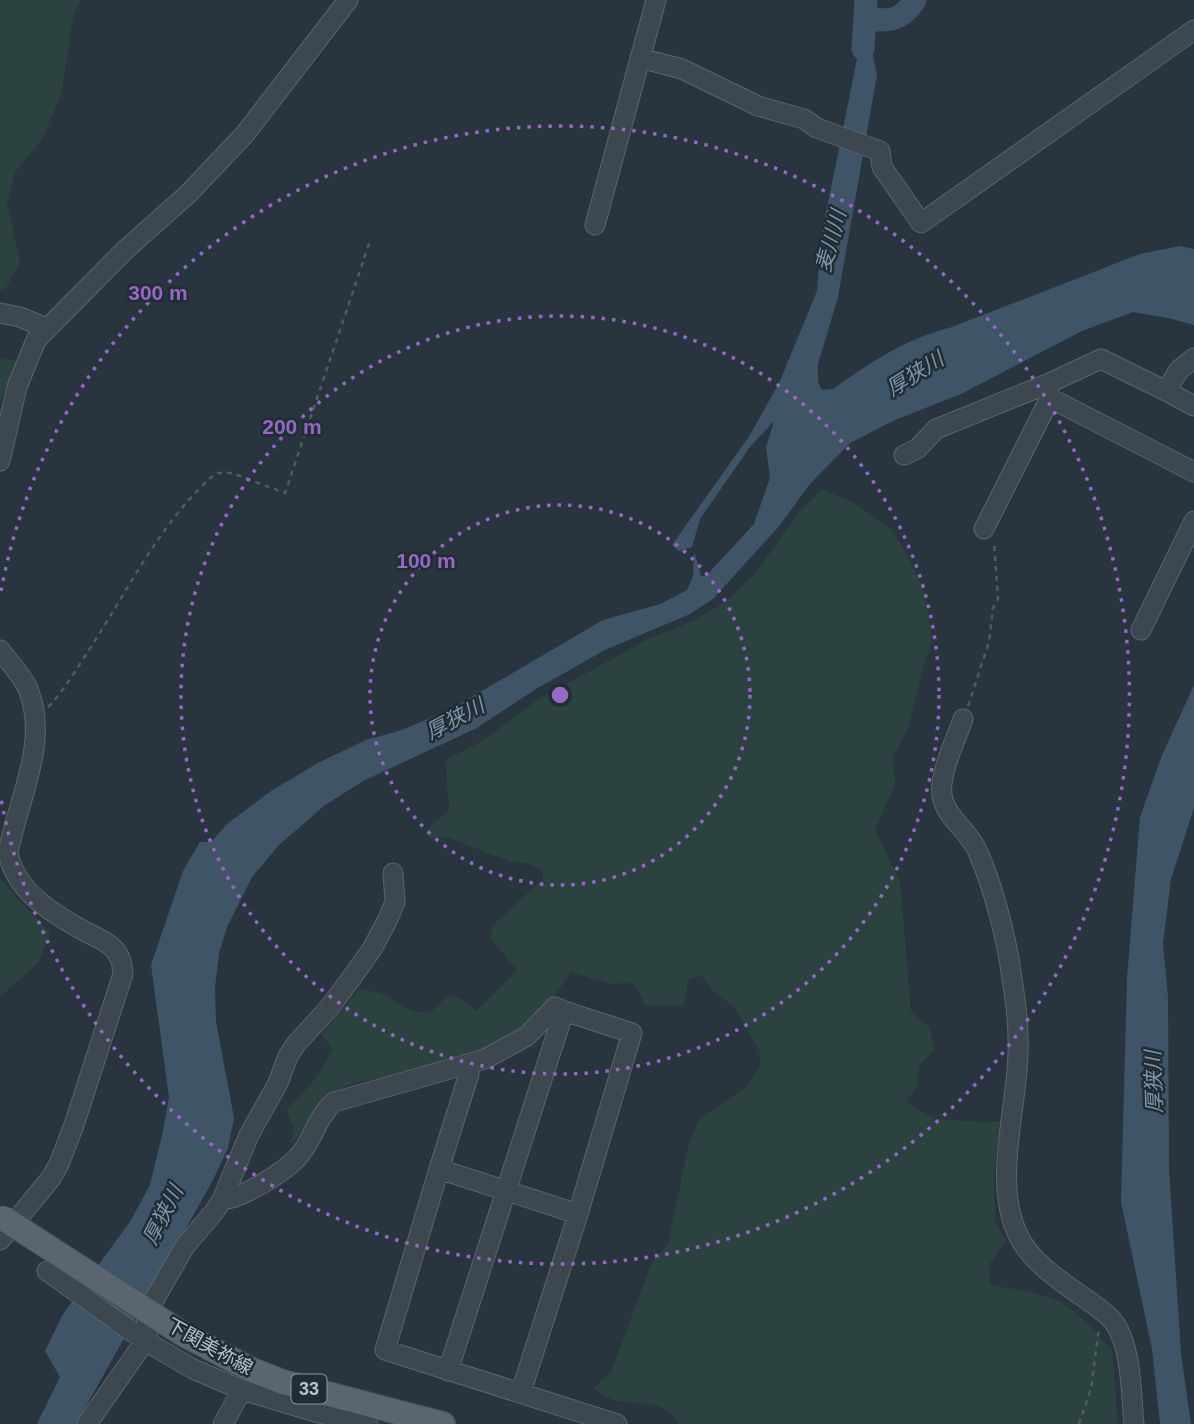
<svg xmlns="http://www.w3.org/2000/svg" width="1194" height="1424" font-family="Arial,'Noto Sans JP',sans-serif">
<rect width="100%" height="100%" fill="#28353f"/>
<path fill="#2b4241" d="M0 0H82L74 12 61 95 41 141 15 172 7 202 20 262 6 288 0 290Z
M0 358 17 361 0 402Z
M822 489 854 503 892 530 906 552 924 591 932 640 923 668 908 729 893 757 895 784 875 830 900 881 911 1011 929 1027 935 1049 920 1065 917 1085 906 1102 935 1119 982 1122 1000 1121 994 1175 995 1221 1006 1240 989 1265 990 1285 1031 1292 1060 1301 1082 1318 1112 1350 1118 1424H679C666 1398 638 1406 613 1400 606 1398 600 1392 594 1388L612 1370 651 1264 668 1244 688 1148 699 1119 745 1088 760 1067V1052L735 1008 711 989 701 975 688 980 684 1006 645 1005 635 985 626 982 614 985 571 972C556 996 536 1017 513 1034 493 1049 428 1069 403 1074 380 1079 350 1080 330 1094 312 1106 308 1130 291 1143L294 1129 286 1111 317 1077 333 1050 321 1034 359 989 381 993 412 1011 430 1013 448 995 462 999 476 1011 517 970 491 939 492 926 542 880 543 871 527 863 511 862 449 838 430 839 426 830 450 809 447 788 446 760 482 741 537 700 650 638 695 620 726 602 754 575 801 510Z
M0 879 50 933 39 962 0 997Z"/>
<path fill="#3f5567" d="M865 19 877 75 838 297 818 364V382L822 390 833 389C871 362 907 338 952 327L1140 254 1180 246 1194 249V325L1168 318 1133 312 1082 331 961 394 895 420 850 443 809 485 780 525 713 599 690 614 605 650 536 689 475 729 365 780 325 805 279 845 252 877 227 927 219 953 215 987 216 1021 234 1118 228 1148 213 1180 76 1424H37L60 1377 45 1351 63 1314 131 1220 150 1185 163 1131 169 1097 151 965 183 871 200 842H211L227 824 271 791 318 763 366 740 402 730 451 709 603 620 660 604 687 590 693 576 694 551 701 576H706L754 524 770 478 766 447 774 421 750 447 700 519 692 547 679 551 672 545 750 435 780 381 817 291 821 238Z
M1194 685V808L1171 879 1163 944 1168 997 1169 1168 1181 1354 1191 1424H1160L1152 1349 1121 1202 1127 978 1140 817 1162 755Z"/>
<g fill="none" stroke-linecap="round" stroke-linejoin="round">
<path stroke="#3f5567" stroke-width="23" d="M865 19C891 21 900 22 915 0
M863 49 866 0"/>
<g stroke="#5a656d" stroke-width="21">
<path id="minor" d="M640 58 682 69 758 106 804 119 817 128 880 151 882 167 921 223 1194 30
M595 225 656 0
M0 313 20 317 46 328
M1047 384 1050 398 1194 472
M1166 391 1194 406
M904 455 917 449 936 429 1047 384 1101 359 1166 391 1179 370 1194 358
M0 461 17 387 36 340 125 250 188 194 245 134 348 0
M984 529 1050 398
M1141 630 1194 521
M0 650C9 662 22 675 28 689 50 742 17 802 8 853 16 892 53 914 86 932 95 937 107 941 114 949 121 957 122 963 123 974L74 1125 59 1164 51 1178 0 1240
M963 719C956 739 939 774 942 795 945 818 969 830 978 852 994 889 1007 939 1012 979 1016 1003 1019 1030 1018 1053 1017 1110 992 1184 1019 1237 1033 1265 1068 1286 1093 1304 1100 1309 1108 1315 1113 1321 1132 1346 1131 1394 1134 1424
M439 1169 469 1074 467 1065
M222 1200C243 1198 283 1173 298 1157 313 1141 316 1118 334 1102L485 1059 527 1036 555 1007 564 1011
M578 1214 439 1169 385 1350 617 1424
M47 1271 145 1341 193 1369 242 1390 315 1412 368 1424
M448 1371 564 1011 632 1033 578 1214 521 1392
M87 1424 145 1341 148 1333 146 1314 185 1246 214 1212 222 1200 249 1135 278 1083 288 1056 296 1044 329 1008 350 980 372 949 387 921 395 902 393 873
M223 1424 242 1390"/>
</g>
<g stroke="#465058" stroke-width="26">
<path id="major" d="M183 1334 250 1369 283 1382 443 1424"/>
</g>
<path stroke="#4a5e5e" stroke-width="2.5" stroke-dasharray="5 5" stroke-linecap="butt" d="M968 706 989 642 993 608 998 599 994 542
M48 707C62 693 72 676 83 659 125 597 158 523 216 473H232L285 493 370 241
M1079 1424 1091 1389 1099 1328"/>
<use href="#minor" stroke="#3c474f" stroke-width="19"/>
<use href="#major" stroke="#5a666f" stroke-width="24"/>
<g stroke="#465058" stroke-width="26" stroke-linecap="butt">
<path id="major-bridge" d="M3 1218 183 1334"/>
</g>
<use href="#major-bridge" stroke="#5a666f" stroke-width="24"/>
</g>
<g fill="none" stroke="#9468c3" stroke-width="3.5" stroke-dasharray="3.5 7">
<circle cx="560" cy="695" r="190"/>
<circle cx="560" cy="695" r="379"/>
<path d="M1 591A569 569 0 1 1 1 799"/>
</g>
<g text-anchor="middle" stroke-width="5" stroke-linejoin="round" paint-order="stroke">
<rect fill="#212c35" stroke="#8b959d" stroke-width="2" x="291.5" y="1374.5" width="35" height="29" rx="5"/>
<g font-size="18" font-weight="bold" fill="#b9c2ca">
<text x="309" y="1395">33</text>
</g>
<g font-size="19" fill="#b9c2ca" stroke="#212c35">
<text transform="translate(210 1346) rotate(29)" y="7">下関美祢線</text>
</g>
<g font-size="21" font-style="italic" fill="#7c96aa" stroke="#212c35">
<text transform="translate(831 241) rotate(-75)" y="7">麦川川</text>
<text transform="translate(915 374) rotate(-32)" y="7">厚狭川</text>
<text transform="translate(455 719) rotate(-28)" y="7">厚狭川</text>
<text transform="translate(1154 1082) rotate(-92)" y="7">厚狭川</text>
<text transform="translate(163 1215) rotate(-63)" y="7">厚狭川</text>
</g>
</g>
<circle cx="560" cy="695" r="10" fill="#9468c3" stroke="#212c35" stroke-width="3.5"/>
<g font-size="21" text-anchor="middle" font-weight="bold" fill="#9468c3" stroke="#212c35" stroke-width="5" stroke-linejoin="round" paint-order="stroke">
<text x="158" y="300">300 m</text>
<text x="292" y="434">200 m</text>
<text x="426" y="568">100 m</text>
</g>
</svg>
